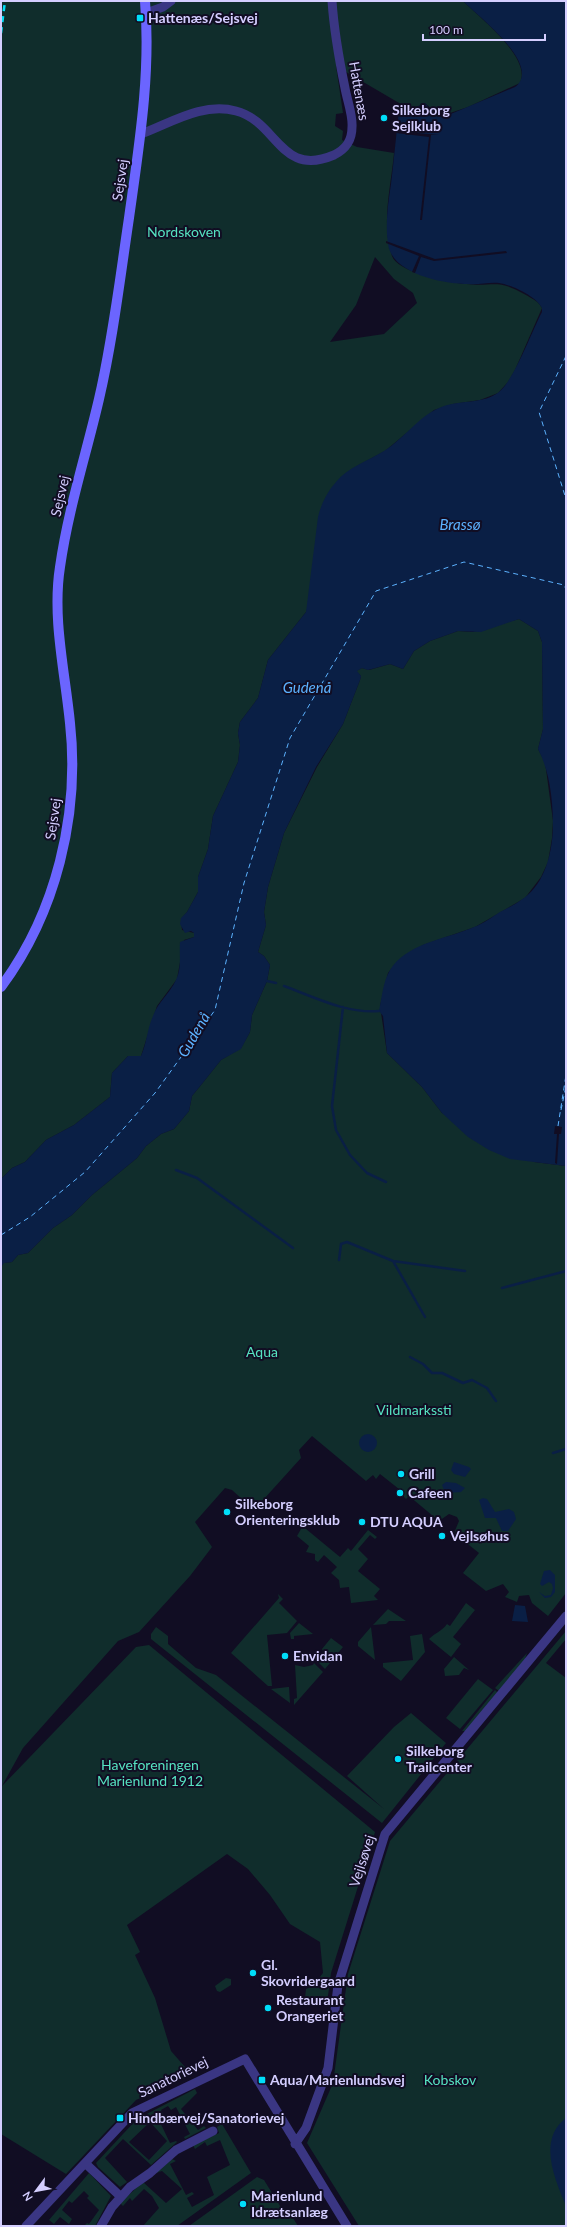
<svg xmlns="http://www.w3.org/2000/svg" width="567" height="2227" font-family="Lato,sans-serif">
<rect width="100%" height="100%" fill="#110d23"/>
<path fill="#102d2c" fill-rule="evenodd" d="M1 1H463C480 18 532 58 520 83L468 107 441 116C433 113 431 106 424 103L411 110 336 66 343 113 336 114 335 126 343 131 342 140 357 147 394 153C391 187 381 223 392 256 397 272 450 283 466 284 495 287 497 278 526 295 533 299 539 302 542 308L515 370 508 382 498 393 480 400 453 404 434 410 385 451 357 466 336 539 306 612 268 660 258 698 240 722 238 733 240 745 238 762 213 816 208 849 198 877V892L187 912 181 919 182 930 194 933V937L184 940 177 979 157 1006 141 1056H128L112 1073 110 1097 74 1125 46 1140 25 1162 12 1168 1 1179ZM375 257 394 279 413 293 417 303 384 334 330 342 356 305Z
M519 619 538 631 542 642 543 729 538 749 545 762 553 821 552 838 548 862 541 877 525 898 475 927 423 945 397 962 388 973 380 1006 387 1053 422 1087 442 1113 534 1162 566 1166V1593L548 1616 532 1603 529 1595 519 1596 517 1602 505 1597 509 1592 503 1584 486 1591 463 1573 479 1553 454 1533 459 1521 457 1517 449 1514 439 1521 409 1496 406 1499 404 1497V1493L380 1474 376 1479 373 1475 366 1481 312 1436 299 1450 301 1458 254 1510 232 1490 225 1488 195 1522 212 1547 190 1576 139 1632 118 1641 23 1748 2 1786 136 1647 149 1645 375 1832 331 1973 327 2003H312L305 1998 306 1989 313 1986 323 1973 320 1942 290 1924 270 1895 248 1869 227 1854 127 1925 140 1952 135 1955 155 1998 171 2051 192 2075 136 2100 66 2174 1 2134V1267L3 1263 12 1262 18 1255 28 1253 53 1228 72 1215 92 1195 137 1158 146 1146 161 1134 174 1129 189 1111 192 1096 201 1085 221 1060 241 1048 250 1032 252 1015 267 981 270 965 264 956 258 952 266 925 264 912 268 887 284 833 317 767 343 724 360 680 361 676 356 671 362 668 369 670 390 664 403 669 414 651 430 641 458 631 473 632Z
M300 1524 340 1557 348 1548 351 1551 368 1530 377 1537 375 1539 370 1535 358 1549 368 1559 358 1571 380 1589 374 1596 378 1600 351 1603 349 1587 340 1588 339 1580 331 1573 337 1567 324 1555 318 1562 315 1560V1554L306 1552 309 1546 297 1536 301 1529Z
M278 1594 283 1599 279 1603 297 1621 287 1633 267 1635 272 1686H268L231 1653 279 1598Z
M466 1603 475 1610 453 1637 461 1644 451 1657 429 1639C435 1633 442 1631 447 1624L450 1626Z
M388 1609 406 1621H389L386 1624 373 1625Z
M299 1623 313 1634 294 1636V1639H291L290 1633Z
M156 1627 168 1636V1644L196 1668 216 1675 384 1809 347 1776 394 1727 411 1713 446 1743 382 1823 151 1639V1634Z
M371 1627 375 1660 358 1646V1642Z
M566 1631V1639L546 1663 566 1678V2226H359L307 2143 333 2083 348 1974 390 1841Z
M422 1634 425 1652 401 1681 383 1667V1663L413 1660 410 1636Z
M331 1638 343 1647 325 1669 317 1661 320 1659 323 1651 322 1649Z
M527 1653 525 1659 499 1691 495 1688Z
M454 1657 469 1670 464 1668 459 1675 445 1676 444 1669Z
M314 1663 323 1672 294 1705V1699L297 1698 295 1665 304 1667 313 1665Z
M478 1679 493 1690 460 1729 446 1718Z
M289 1687 290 1703 271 1689 288 1687Z
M495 1690 498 1693 466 1731H462Z
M226 1978 231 1979V1985L220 1992 217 1991 215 1986Z
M195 2089 197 2093 181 2109 198 2130 204 2126 206 2128 185 2139 184 2137 190 2134 176 2107 171 2110 168 2106 161 2110 163 2114 157 2116 170 2143 176 2141 177 2142 151 2165 123 2139 105 2158 127 2182 120 2187 98 2167 96 2163 137 2119ZM150 2122 167 2141 149 2160 129 2142Z
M222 2124 251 2173 177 2226H143L159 2208 152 2196 144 2189 132 2201 130 2198 123 2206 120 2203 143 2182 166 2203 182 2189 162 2171 156 2173 172 2159 176 2161 170 2164 186 2195 192 2192 194 2194 187 2198 192 2207 214 2195 207 2177 230 2165 220 2140 207 2146 205 2142 195 2149 193 2145 219 2133 217 2127Z
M89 2173 111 2196 95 2226H84L87 2223 89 2224 99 2210 87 2198 89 2196 84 2191 72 2203 69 2201 62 2210 72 2219 69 2224 60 2217 54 2224 49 2220Z
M257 2177 264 2180 285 2214 291 2215 298 2226H189Z"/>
<path fill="#0a1f45" d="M463 1H566V1166L510 1159 489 1150 468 1137 442 1113 422 1087 387 1053 383 1016 379 1011C383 993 383 975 397 961 418 941 449 938 474 927 483 924 492 917 500 912 508 908 516 904 524 898 545 883 552 853 553 828 553 801 550 772 538 749L543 729 542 642 538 631 519 619 481 632 458 631 430 641 414 651 403 669 390 664 368 670 362 668 357 671 361 676 360 680 343 724 316 767 284 833 268 887 264 912 266 925 258 952 264 956 270 965 267 981 252 1015 250 1032 241 1049 221 1060 201 1085 192 1096 189 1111 174 1129 161 1134 146 1146 137 1158 92 1195 72 1215 53 1228 28 1253 18 1255 12 1262 4 1263 1 1267V1179L12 1168 25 1162 46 1140 74 1125 110 1097 112 1073 128 1056H141C147 1043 147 1029 153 1016 158 1002 170 993 176 980 182 968 179 955 180 942L194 937V933L191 931 185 933 180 924 181 918 187 912 198 892V877L208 849 213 816 238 762 240 745 238 733 240 722 258 698 268 660 306 612 318 517C321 504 327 492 336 482 348 467 368 461 384 451 405 438 420 414 444 406 462 400 484 404 499 392 514 380 532 331 542 312V308C536 296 512 285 499 283 489 282 478 285 469 284 443 284 392 274 388 244 385 224 388 204 391 184 394 160 396 135 399 111L402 106 411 110 425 103 434 114 446 116 515 87C543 66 479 17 463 1Z
M359 1443a9 9 0 1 1 18 0a9 9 0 1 1-18 0Z
M454 1462 469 1467 471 1469 465 1477 454 1474 451 1470Z
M446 1482 456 1483 465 1488 461 1492 448 1493 444 1490 442 1485Z
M483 1498 487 1499 495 1512 509 1509 514 1512 516 1519 508 1531H502L496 1518H485L479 1500Z
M550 1570 555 1575V1592L551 1597 545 1598 539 1592 545 1596 551 1595 553 1588 552 1584 549 1582 542 1586 540 1584 544 1571Z
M515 1605 525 1606 528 1622 512 1621Z
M566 2118V2206C555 2179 537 2140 566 2118Z"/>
<path fill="#110d23" d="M396 131 439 135H431L422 220H420L429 137 396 133Z
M386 241 435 259 506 251 507 253 434 261 421 257 415 273 412 272 419 256 386 243Z
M555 1126 562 1127 561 1134H559L557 1164 555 1163 557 1134H554Z"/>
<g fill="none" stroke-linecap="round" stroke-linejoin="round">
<path stroke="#0a1f45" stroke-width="2.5" d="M267 981 276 983
M284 986C314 997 347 1014 379 1011
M343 1007 332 1106 336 1130 350 1155 367 1173 386 1182
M176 1170 197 1178 293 1248
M339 1260 341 1244 347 1242 393 1261 465 1271
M393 1261 425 1317
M502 1288 566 1271
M410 1357 423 1364 432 1373H442L463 1383 472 1380 487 1388 496 1401
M553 1453 566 1449"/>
<path stroke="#5cb2ff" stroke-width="1" stroke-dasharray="5 4" stroke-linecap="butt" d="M566 356 539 412 566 499
M561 1110 566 1086
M558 1126 566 1075
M1 1235 30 1217 85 1172 155 1093 215 1010 244 883 290 738 376 591 464 562 564 585 566 589"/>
<path stroke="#3a3683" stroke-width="9" d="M146 13 163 7 171 1
M141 134C171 123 202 102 236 111 278 122 280 178 334 155 346 149 352 141 352 127 353 115 347 100 345 88 339 59 334 30 332 1
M295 2144 306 2128 328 2068 338 1985 385 1834 566 1616
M85 2163 120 2196
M26 2226 132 2113 245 2059 347 2226
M101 2226 112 2207 130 2187 150 2173 176 2150 213 2131"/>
<path stroke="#6b65ff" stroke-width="10" d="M1 987C56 913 80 815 70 723 65 672 52 618 60 567 68 510 86 455 99 399 113 339 120 278 129 218 139 146 151 74 145 1"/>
<path stroke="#00def9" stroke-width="2.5" stroke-dasharray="6 5" stroke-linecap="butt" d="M1 33 5 1"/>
</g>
<g fill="#00def9" stroke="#110d23" stroke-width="1.5">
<rect x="136" y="14" width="8" height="8" rx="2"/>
<circle cx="384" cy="118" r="4"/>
<circle cx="401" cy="1474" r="4"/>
<circle cx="400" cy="1493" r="4"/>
<circle cx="227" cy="1512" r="4"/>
<circle cx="362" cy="1522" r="4"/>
<circle cx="442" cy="1536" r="4"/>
<circle cx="285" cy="1656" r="4"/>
<circle cx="398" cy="1759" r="4"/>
<circle cx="253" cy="1973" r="4"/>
<circle cx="268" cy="2008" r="4"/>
<rect x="258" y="2076" width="8" height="8" rx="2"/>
<rect x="116" y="2114" width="8" height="8" rx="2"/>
<circle cx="243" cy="2204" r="4"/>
</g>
<g text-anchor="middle" stroke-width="4" stroke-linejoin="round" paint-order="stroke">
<g font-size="14" font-weight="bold" fill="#d4ceff" stroke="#110d23" text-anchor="start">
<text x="148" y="23">Hattenæs/Sejsvej</text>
<text x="392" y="115">Silkeborg<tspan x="392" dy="16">Sejlklub</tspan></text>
<text x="409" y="1479">Grill</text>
<text x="408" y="1498">Cafeen</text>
<text x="235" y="1509">Silkeborg<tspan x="235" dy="16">Orienteringsklub</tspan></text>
<text x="370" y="1527">DTU AQUA</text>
<text x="450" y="1541">Vejlsøhus</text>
<text x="293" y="1661">Envidan</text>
<text x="406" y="1756">Silkeborg<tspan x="406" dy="16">Trailcenter</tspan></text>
<text x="261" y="1970">Gl.<tspan x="261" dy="16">Skovridergaard</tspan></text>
<text x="276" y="2005">Restaurant<tspan x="276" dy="16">Orangeriet</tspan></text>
<text x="270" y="2085">Aqua/Marienlundsvej</text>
<text x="128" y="2123">Hindbærvej/Sanatorievej</text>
<text x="251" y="2201">Marienlund<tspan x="251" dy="16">Idrætsanlæg</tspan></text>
</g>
<g font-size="14" fill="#d4ceff" stroke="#110d23">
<text transform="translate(359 91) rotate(80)" y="5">Hattenæs</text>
<text transform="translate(120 180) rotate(-82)" y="5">Sejsvej</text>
<text transform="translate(60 496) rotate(-77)" y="5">Sejsvej</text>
<text transform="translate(53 819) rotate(-82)" y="5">Sejsvej</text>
<text transform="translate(362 1861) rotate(-72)" y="5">Vejlsøvej</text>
<text transform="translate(173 2077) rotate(-26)" y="5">Sanatorievej</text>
</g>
<g font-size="14" fill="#56e3c1" stroke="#110d23">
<text x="184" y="237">Nordskoven</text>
<text x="262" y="1357">Aqua</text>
<text x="414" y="1415">Vildmarkssti</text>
<text x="150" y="1770">Haveforeningen<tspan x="150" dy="16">Marienlund 1912</tspan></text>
<text x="450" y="2085">Kobskov</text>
</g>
<g font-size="15" font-style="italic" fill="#5cb2ff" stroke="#110d23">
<text x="460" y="530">Brassø</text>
<text x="307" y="693">Gudenå</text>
<text transform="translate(194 1035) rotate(-60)" y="5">Gudenå</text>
</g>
</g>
<rect width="567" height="2227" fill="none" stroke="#d4ceff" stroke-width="4"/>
<g transform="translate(36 2191) rotate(238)" stroke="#110d23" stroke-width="3" paint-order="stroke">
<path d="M0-3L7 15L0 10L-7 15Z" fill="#d4ceff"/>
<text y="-6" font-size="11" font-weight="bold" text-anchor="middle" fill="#d4ceff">N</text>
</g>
<path d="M423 34v6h122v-6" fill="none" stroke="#d4ceff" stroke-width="2"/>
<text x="429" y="34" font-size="12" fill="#d4ceff" stroke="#110d23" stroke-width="3" paint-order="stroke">100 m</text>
</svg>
